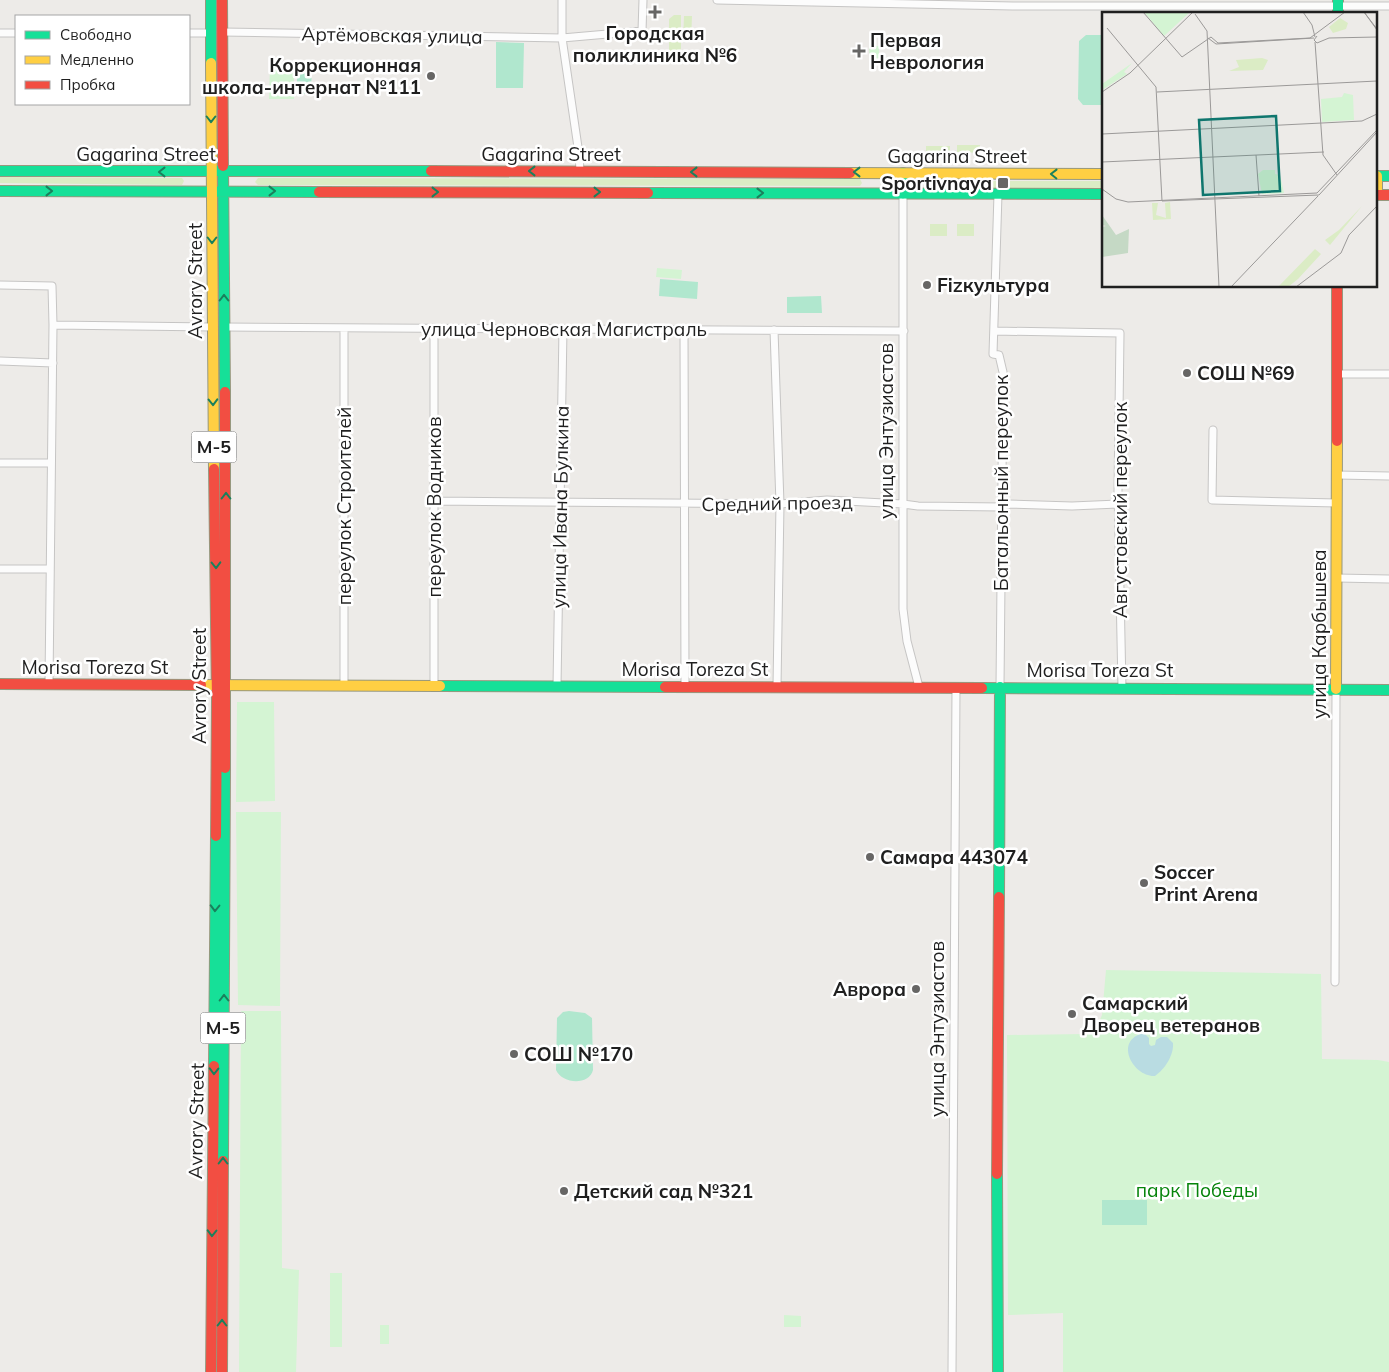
<svg xmlns="http://www.w3.org/2000/svg" width="1389" height="1372" font-family="Mulish,sans-serif">
<rect width="100%" height="100%" fill="#edebe8"/>
<path fill="#dbecc5" d="M674 15H681V52H672L669 50V19Z
M684 16H692L691 41H683Z
M957 145H980V153L957 152Z
M926 146H950V153H926Z
M0 177 182 178 184 181 182 185 0 183Z
M258 178 860 179 862 183 860 186 258 185 255 182Z
M927 181H1103V188H927L924 184Z
M930 224H947V236H930Z
M957 224H974V236H957Z"/>
<path fill="#d4f4d3" d="M869 46H879V62L870 63Z
M270 64H294V99H269Z
M657 268 682 270 681 279 656 277Z
M237 702H274L275 801 236 802Z
M236 812H281L280 1006 238 1005Z
M1106 970 1321 974 1322 1059 1378 1060 1389 1062V1372H1063V1313L1008 1315 1007 1035 1085 1034 1095 1031 1102 1015Z
M241 1011H281L282 1268 299 1270 296 1372H239Z
M330 1273H342V1347H330Z
M784 1315 801 1316V1327H784Z
M380 1325H389V1344H380Z"/>
<path fill="#b0e7ce" d="M1086 35H1103V105H1083L1078 99 1079 41Z
M496 42 524 43 523 88H496Z
M297 61H312L311 94H297Z
M660 279 698 282 697 299 659 296Z
M821 296 822 313H787V297Z
M569 1011 585 1013 592 1018 593 1070C589 1086 562 1084 556 1070L557 1018 563 1012Z
M1102 1200H1147V1225H1102Z"/>
<path fill="#b9dce2" d="M1144 1033 1149 1038V1044L1151 1046 1155 1045 1156 1040 1161 1037H1167L1173 1043C1174 1055 1165 1069 1155 1076 1133 1077 1113 1040 1144 1033Z"/>
<g fill="none" stroke-linecap="round" stroke-linejoin="round">
<g stroke="#c6c5c4" stroke-width="9">
<path id="street" d="M562 0V38L579 154 580 171
M717 0 1013 6H1389
M222 32 562 38 642 31 643 0
M0 33H16
M189 33H211
M903 194V609L907 641 919 687
M998 194 993 354 999 355 1003 372 1000 687
M0 285 52 286 53 325 212 327
M225 327 904 331
M684 330 685 686
M774 330 780 504 777 686
M994 331 1120 333 1118 491 1122 688
M0 361 53 363
M1337 374H1389
M1213 430 1212 500 1337 503
M0 463H51
M1337 475 1389 476
M434 501 780 504 827 500 903 504 918 506 1001 507 1008 504 1072 506 1118 504
M0 569H50
M1337 578 1389 579
M49 684 53 325
M344 685V328
M434 685V328
M557 686 563 329
M1335 982 1336 689
M952 1372 956 687"/>
</g>
<g stroke="#97987e" stroke-width="12">
<path id="fast" d="M211 0V63
M1338 0V14
M223 166 225 392
M0 171H431
M903 173V194
M1375 176H1389
M0 191 319 192
M648 193 1103 194
M440 686 665 687
M982 688 1389 690
M999 897 1000 687
M214 1066 216 836
M223 1161 225 768
M997 1174 998 1372"/>
</g>
<g stroke="#97987e" stroke-width="12">
<path id="slow" d="M211 63 214 469
M850 173 1103 174
M1377 176V195
M201 685 440 686
M1336 689 1337 441"/>
</g>
<g stroke="#97987e" stroke-width="12">
<path id="jam" d="M222 0 223 166
M431 171 850 173
M319 192 648 193
M1375 195H1389
M1337 441V286
M214 469 217 700 216 836
M0 684 201 685
M665 687 982 688
M225 768V392
M997 1174 999 897
M211 1372 214 1066
M222 1372 223 1161"/>
</g>
<use href="#street" stroke="#fcfcfc" stroke-width="7"/>
<use href="#fast" stroke="#16e098" stroke-width="10"/>
<use href="#slow" stroke="#ffcf43" stroke-width="10"/>
<use href="#jam" stroke="#f24e42" stroke-width="10"/>
</g>
<defs><path id="oneway-chevron" d="M-2-3.5L2.5 0L-2 3.5" fill="none" stroke-width="1.6" stroke-linecap="round" stroke-linejoin="round" transform="scale(1.25)"/></defs>
<g stroke="#1a805c">
<use href="#oneway-chevron" transform="translate(211 119) rotate(90)"/>
<use href="#oneway-chevron" transform="translate(532 171) rotate(180)"/>
<use href="#oneway-chevron" transform="translate(162 172) rotate(-180)"/>
<use href="#oneway-chevron" transform="translate(694 172) rotate(-180)"/>
<use href="#oneway-chevron" transform="translate(857 172) rotate(-180)"/>
<use href="#oneway-chevron" transform="translate(1054 174) rotate(-179)"/>
<use href="#oneway-chevron" transform="translate(49 191)"/>
<use href="#oneway-chevron" transform="translate(272 191)"/>
<use href="#oneway-chevron" transform="translate(435 192)"/>
<use href="#oneway-chevron" transform="translate(597 192)"/>
<use href="#oneway-chevron" transform="translate(760 193)"/>
<use href="#oneway-chevron" transform="translate(212 240) rotate(90)"/>
<use href="#oneway-chevron" transform="translate(224 298) rotate(-90)"/>
<use href="#oneway-chevron" transform="translate(213 402) rotate(89)"/>
<use href="#oneway-chevron" transform="translate(226 496) rotate(-90)"/>
<use href="#oneway-chevron" transform="translate(216 565) rotate(89)"/>
<use href="#oneway-chevron" transform="translate(215 908) rotate(91)"/>
<use href="#oneway-chevron" transform="translate(224 998) rotate(-90)"/>
<use href="#oneway-chevron" transform="translate(214 1071) rotate(91)"/>
<use href="#oneway-chevron" transform="translate(223 1161) rotate(-90)"/>
<use href="#oneway-chevron" transform="translate(212 1233) rotate(91)"/>
<use href="#oneway-chevron" transform="translate(222 1323) rotate(-90)"/>
</g>
<g fill="#676665" stroke="#fff" stroke-width="2">
<path d="M652.5 4.5h5v5h5v5h-5v5h-5v-5h-5v-5h5z"/>
<path d="M856.5 43.5h5v5h5v5h-5v5h-5v-5h-5v-5h5z"/>
<circle cx="431" cy="76" r="5"/>
<rect x="997" y="177" width="12" height="12" rx="2.5"/>
<circle cx="927" cy="285" r="5"/>
<circle cx="1187" cy="373" r="5"/>
<circle cx="870" cy="857" r="5"/>
<circle cx="1144" cy="883" r="5"/>
<circle cx="916" cy="989" r="5"/>
<circle cx="1072" cy="1014" r="5"/>
<circle cx="514" cy="1054" r="5"/>
<circle cx="564" cy="1191" r="5"/>
</g>
<g text-anchor="middle" stroke-width="5" stroke-linejoin="round" paint-order="stroke">
<g fill="#fff" stroke="#626262" stroke-width="1">
<rect x="191.5" y="431.5" width="45" height="31" rx="4"/>
<rect x="200.5" y="1012.5" width="45" height="31" rx="4"/>
</g>
<g font-size="18" font-weight="bold" fill="#1f1f1f">
<text x="214" y="453">М-5</text>
<text x="223" y="1034">М-5</text>
</g>
<g font-size="19" font-weight="bold" fill="#1f1f1f" stroke="#fff" text-anchor="start">
<text x="655" y="40" text-anchor="middle">Городская<tspan x="655" dy="22">поликлиника №6</tspan></text>
<text x="870" y="47">Первая<tspan x="870" dy="22">Неврология</tspan></text>
<text x="421" y="72" text-anchor="end">Коррекционная<tspan x="421" dy="22">школа-интернат №111</tspan></text>
<text x="992" y="190" text-anchor="end">Sportivnaya</text>
<text x="937" y="292">Fizкультура</text>
<text x="1197" y="380">СОШ №69</text>
<text x="880" y="864">Самара 443074</text>
<text x="1154" y="879">Soccer<tspan x="1154" dy="22">Print Arena</tspan></text>
<text x="906" y="996" text-anchor="end">Аврора</text>
<text x="1082" y="1010">Самарский<tspan x="1082" dy="22">Дворец ветеранов</tspan></text>
<text x="524" y="1061">СОШ №170</text>
<text x="574" y="1198">Детский сад №321</text>
</g>
<g font-size="19" fill="#1f1f1f" stroke="#fff">
<text transform="translate(392 35) rotate(1)" y="7">Артёмовская улица</text>
<text x="146" y="161">Gagarina Street</text>
<text x="551" y="161">Gagarina Street</text>
<text x="957" y="163">Gagarina Street</text>
<text transform="translate(195 281) rotate(-90)" y="7">Avrory Street</text>
<text x="564" y="336">улица Черновская Магистраль</text>
<text transform="translate(886 431) rotate(-90)" y="7">улица Энтузиастов</text>
<text transform="translate(1001 483) rotate(-90)" y="7">Батальонный переулок</text>
<text transform="translate(777 503) rotate(-1)" y="7">Средний проезд</text>
<text transform="translate(344 506) rotate(-90)" y="7">переулок Строителей</text>
<text transform="translate(434 507) rotate(-90)" y="7">переулок Водников</text>
<text transform="translate(560 507) rotate(-89)" y="7">улица Ивана Булкина</text>
<text transform="translate(1120 510) rotate(-90)" y="7">Августовский переулок</text>
<text transform="translate(1319 634) rotate(-90)" y="7">улица Карбышева</text>
<text x="95" y="674">Morisa Toreza St</text>
<text x="695" y="676">Morisa Toreza St</text>
<text x="1100" y="677">Morisa Toreza St</text>
<text transform="translate(199 686) rotate(-90)" y="7">Avrory Street</text>
<text transform="translate(937 1029) rotate(-90)" y="7">улица Энтузиастов</text>
<text transform="translate(196 1121) rotate(-89)" y="7">Avrory Street</text>
</g>
<g font-size="19" fill="#06840b" stroke="#fff">
<text x="1197" y="1197">парк Победы</text>
</g>
</g>
<g transform="translate(1102 12)">
<rect width="275" height="275" fill="#edebe8"/>
<path d="M238 6 246 11 244 17 231 21 227 15ZM160 46 166 48 161 58 127 59 137 55 134 48ZM68 190 69 207 51 208 50 191H56L54 203 64 206 63 191ZM260 194 228 233 223 228 237 218ZM213 237 219 242 196 267 186 275H176Z" fill="#dbecc5"/>
<path d="M0 203 14 223 27 217 26 241 0 245V215L4 214 0 213Z" fill="#c5d9c5"/>
<path d="M42 0H88L62 24ZM30 51 22 60 25 62 0 78V72ZM242 81 251 83 252 108 220 110 219 87 240 85ZM161 158H173V162L178 163 182 181 160 182 156 162Z" fill="#d4f4d3"/>
<path fill="none" stroke="#9b9998" stroke-width="1" d="M41 0 80 45 109 25 116 31 208 26 243 0M201 0 210 13 213 25M262 0 275 18M262 0 275 17M93 2 105 19 117 275M5 16 54 75 60 189 217 183M215 24 212 28 215 31 227 26 275 25M106 26 114 32 212 26M213 30 221 143 235 163M0 80 28 61 91 0M55 80 275 69M0 122 260 109 275 102M154 143 157 184M0 150 222 140M0 177 14 187 26 190 215 181 275 118M217 183 275 120M129 275 216 184M194 275 239 241 247 223 275 194"/>
<path fill="#0f766e" fill-opacity="0.15" stroke="#0f766e" stroke-width="2.5" d="M174 104 178 179 101 183 97 108Z"/>
<rect width="275" height="275" fill="none" stroke="#1f1f1f" stroke-width="2.5"/>
</g>
<rect x="15" y="15" width="175" height="90" fill="#ffffff" stroke="#a5a5a5"/>
<rect x="25" y="31" width="25" height="8" fill="#16e098" stroke="#a5a5a5"/>
<text x="60" y="40" font-size="15" fill="#1f1f1f">Свободно</text>
<rect x="25" y="56" width="25" height="8" fill="#ffcf43" stroke="#a5a5a5"/>
<text x="60" y="65" font-size="15" fill="#1f1f1f">Медленно</text>
<rect x="25" y="81" width="25" height="8" fill="#f24e42" stroke="#a5a5a5"/>
<text x="60" y="90" font-size="15" fill="#1f1f1f">Пробка</text>
</svg>
